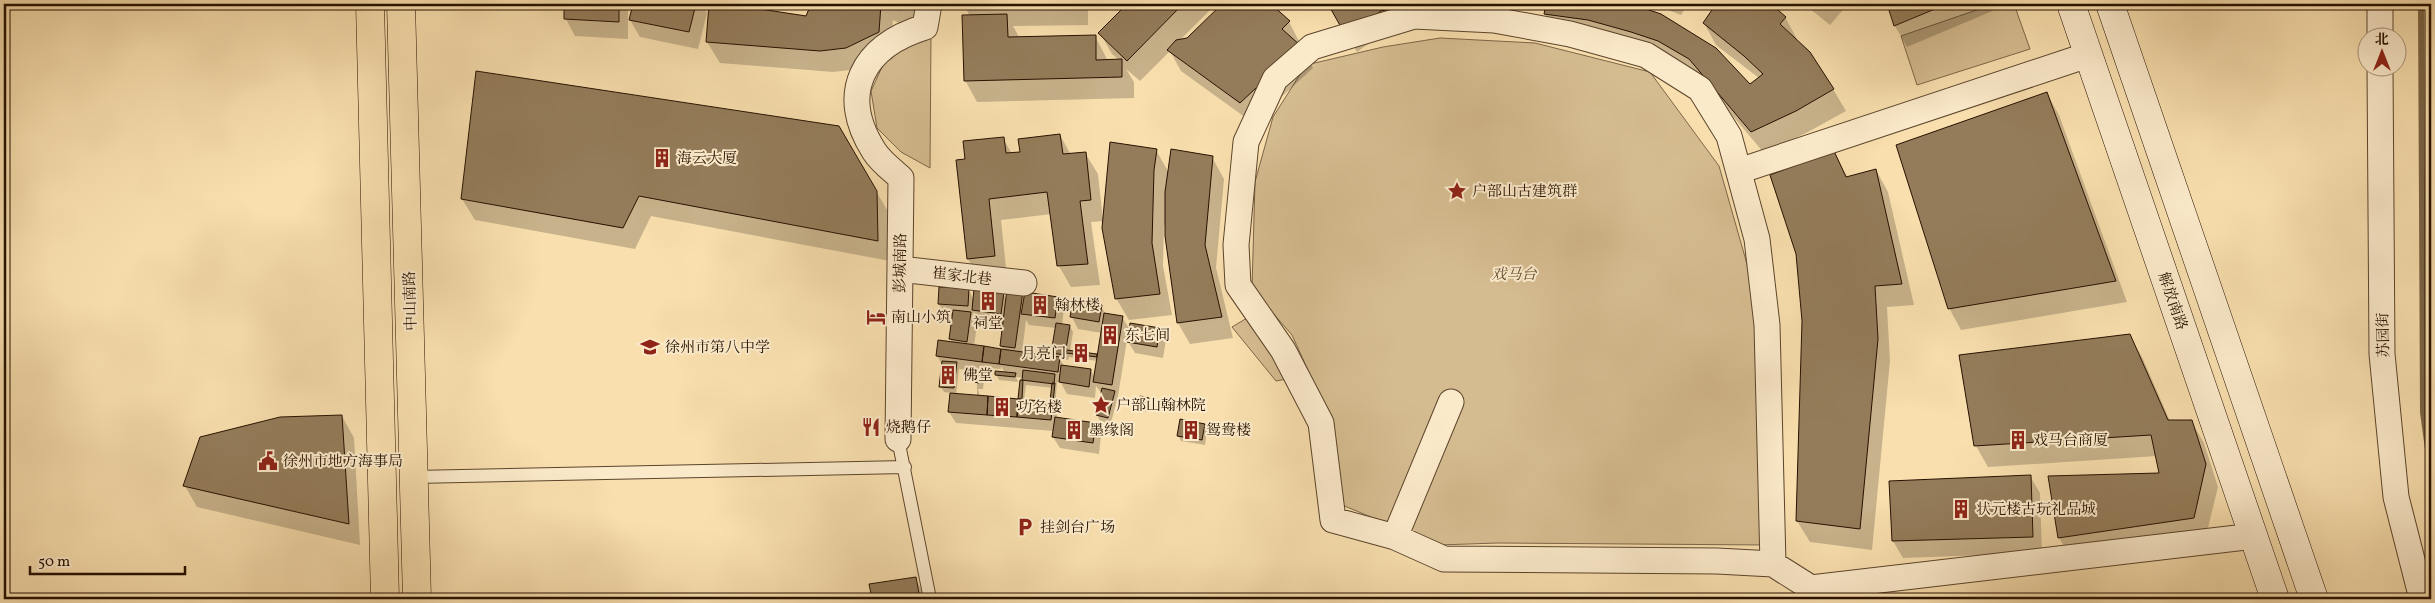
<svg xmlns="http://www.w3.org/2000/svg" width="2435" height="603" font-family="Vollkorn,'Noto Serif SC',serif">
<rect width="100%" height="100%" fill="#f9dfae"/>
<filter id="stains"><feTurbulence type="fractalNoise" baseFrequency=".004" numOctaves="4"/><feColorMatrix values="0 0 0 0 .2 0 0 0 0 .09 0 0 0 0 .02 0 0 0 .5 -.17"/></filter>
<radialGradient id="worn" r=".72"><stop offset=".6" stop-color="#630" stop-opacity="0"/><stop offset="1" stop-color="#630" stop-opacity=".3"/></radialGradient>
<path fill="#d5bc90" stroke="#7e6648" d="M1994 4H2014L2030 49 1917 85 1901 36Z
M931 33 930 168 901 152 877 128 871 91 887 56Z
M1440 38 1535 43 1650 72 1719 166 1751 278 1762 368 1766 545 1498 543 1438 545 1335 502 1332 423 1292 335 1252 289 1255 182 1273 117 1306 65 1383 47Z
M1252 315 1292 378 1276 381 1232 327Z"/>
<path fill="#0003" fill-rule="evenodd" d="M566 4H628V39L575 36 566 19Z
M634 4H702L707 13 698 49 640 37 630 20Z
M710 4 807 17 813 4H928L913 30 893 20 891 53 858 69 833 72 720 63 707 42Z
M963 4H1216L1179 41 1187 39 1224 4H1269L1289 22 1313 68 1253 123 1181 71 1170 51 1140 81 1126 69 1134 82V98L977 102 965 80 970 16ZM1088 10H1123L1100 33 1112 54 1119 60 1108 61 1095 36 1019 37 1013 26 1088 25Z
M1322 4H1464L1471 22 1390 28 1357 52 1331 7 1326 9Z
M1547 4H1630L1660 15 1750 86 1759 78 1716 45 1704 23 1718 4 1728 5 1769 4 1785 17 1797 39 1796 41 1833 89 1846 111 1808 132 1764 153 1703 81 1557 36 1545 14Z
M1653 4H1688L1681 15Z
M1804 4H1848L1830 25Z
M1888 4H2009L1907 47 1895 26Z
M2047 94 2059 115 2127 302 1961 330 1949 308Z
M838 127 889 213 890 261 651 216 635 249 475 220 462 199Z
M1060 135 1071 155 1085 153 1098 174 1103 220 1156 150 1169 173 1212 157 1224 179 1216 268 1233 338 1190 344 1178 323 1167 225H1164L1163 266 1172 315 1129 320 1116 298 1104 221 1091 222 1100 285 1071 287 1059 266 1052 214 1001 220 1007 277 981 280 968 259 967 160 1003 138 1012 154 1021 153Z
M1834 152 1848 178 1876 170 1888 192 1914 305 1887 307 1890 361 1872 550 1810 542 1797 521Z
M940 288 968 289 974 300 1003 294 1007 300 1022 293 1025 298H1057L1064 309 1062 325 1070 326 1073 332 1070 351 1097 355 1098 358 1102 333 1078 329 1072 317 1101 307 1106 314 1122 317 1130 330 1160 329 1166 340 1163 358 1135 353 1127 340 1118 396 1111 423 1100 421 1097 415 1102 394 1096 386 1095 398 1067 394 1061 383 1057 382 1055 408 1058 419 1095 424 1101 436 1099 454 1060 448 1053 437 1054 431 956 423 949 412 951 393 944 392 941 387 943 366 937 356 953 343 950 339 953 316H946L939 304ZM974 312 979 321 1004 325 1001 346 1004 350 974 346 977 325 972 317ZM1026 320 1029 325 1056 328 1052 352 1055 358 1022 353ZM1069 357 1097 361 1095 378 1091 370 1064 366 1059 358 1068 360ZM1001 366 1005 373 996 374 999 380 1018 382 1016 377 1023 378 1020 400 980 397 978 389H983L984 381 980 376 977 375V397L956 395 959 369 988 373 989 368 1001 369ZM1026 385 1053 388 1052 403 1024 401Z
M2129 335 2142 357 2170 421H2191L2204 443 2218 487 2205 540 2072 559 2059 538 2050 477 2161 474 2157 456 1988 467 1976 446Z
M1148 399 1151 405 1150 412 1142 411 1139 405Z
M342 416 354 438 360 545 197 507 185 486Z
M1204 425 1207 430 1205 445 1181 441 1178 435Z
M2030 476 2040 493 2042 553 1903 558 1893 541Z
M915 578 927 599H874L870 585Z"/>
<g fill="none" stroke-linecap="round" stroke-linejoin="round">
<path stroke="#796345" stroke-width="6" d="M2421 4 2423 412 2431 471"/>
</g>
<path fill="#947c5a" stroke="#261100" d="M564 4H619V22L564 19Z
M633 4H696L689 32 629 20Z
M709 4H727L806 16 811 4H881L879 32 846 48 820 51 706 42Z
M890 4H904L900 10Z
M962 4H1077L962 5Z
M1127 4H1183L1127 61 1098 33Z
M1222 4H1271L1290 21 1282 29 1301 46 1240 103 1167 50 1176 40 1187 38Z
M1328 4H1413L1381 11 1346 36Z
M1424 4H1462V5L1442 8Z
M1546 4H1631L1661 14 1716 48 1750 84 1763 74 1744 56 1703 23 1716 4H1771L1786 17 1780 24 1810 52 1834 89 1796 111 1751 132 1689 59 1658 41 1631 32 1588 20 1544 14Z
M1887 4H1947L1894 26Z
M1007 14 1008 37 1096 35V60L1122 59V77L964 81 962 15Z
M476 71 839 126 877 191 878 241 639 196 623 228 461 199Z
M2047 92 2116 281 1948 309 1896 145Z
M1060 134 1063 154 1086 152 1091 200 1080 201 1088 264 1057 266 1047 192 989 199 995 256 967 259 956 160 965 159 963 141 1004 137 1006 153 1020 152 1018 139Z
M1110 142 1157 149 1154 170 1152 243 1160 294 1115 299 1102 228Z
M1171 149 1213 156 1205 245 1222 317 1177 323 1165 236V192Z
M1834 151 1846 177 1876 169 1902 284 1875 286 1878 339 1860 529 1796 521 1802 321 1796 254 1770 175Z
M939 287 969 288 968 306 938 304Z
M974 289 1004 292 1001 314 972 310Z
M1007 289 1023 291 1015 348 1000 346Z
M1025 292 1058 297 1055 318 1021 314Z
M1073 301 1102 305 1099 322 1070 317Z
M953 310 971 312 967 342 949 339Z
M1104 313 1123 316 1112 385 1093 382Z
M1056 323 1070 325 1065 355 1051 353Z
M1130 323 1160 328 1157 347 1127 342Z
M2130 334 2168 420H2192L2206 464 2194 518 2058 538 2048 476 2159 473 2151 435 1974 446 1959 355Z
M938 340 984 346 982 362 936 356Z
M984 346 1001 349 999 364 982 362Z
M1001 349 1060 357 1058 372 999 364Z
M1067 350 1097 354V357L1066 353Z
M942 361 957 362 954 388 939 387Z
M1061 365 1091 369 1089 387 1059 382Z
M1023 370 1055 374 1054 384 1022 380Z
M995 371 1016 373 1015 377 995 375Z
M974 379a4 4 0 1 1 8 0a4 4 0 1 1-8 0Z
M1020 380H1023L1022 399H1018Z
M1052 383H1055L1053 402 1050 401Z
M1102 388 1115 391 1108 418 1096 415Z
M950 393 988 396 987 415 948 412Z
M988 396 1018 399 1017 417 987 415Z
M1140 396 1149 398 1147 407 1138 405Z
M1018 399 1053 402 1051 420 1017 417Z
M342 415 349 524 183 486 200 437 280 417Z
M1055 417 1096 423 1093 443 1052 437Z
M1180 419 1205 424 1202 440 1177 436Z
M2031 475 2033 537 1892 541 1889 481Z
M916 577 920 599H872L869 584Z"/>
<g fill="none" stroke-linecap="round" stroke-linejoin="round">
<g stroke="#5b442c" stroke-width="14">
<path id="lane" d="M898 439 930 599
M414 477 905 467"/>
</g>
<g stroke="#5b442c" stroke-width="27">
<path id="street" d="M2380 4V38
M2380 68 2382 354 2396 497 2422 599
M1739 171 2088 55
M900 269 1024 283
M898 439 901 178C892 170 880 161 874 151 837 93 863 46 925 27L929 4
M1395 537 1451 402
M1773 564 1767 325 1757 239 1729 136 1700 89 1646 55 1570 34 1494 20 1414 16 1312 47 1275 79 1246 142 1236 245 1238 285 1283 350 1321 423 1333 520 1395 537 1444 559 1717 561 1773 564 1811 588 2254 536"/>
</g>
<g stroke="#261100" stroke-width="29">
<path id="secondary" d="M2071 4 2275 599
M2110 4 2314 599"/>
</g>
<g stroke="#261100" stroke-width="29">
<path id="primary" d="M370 4 385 599
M401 4 417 599"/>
</g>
<use href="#lane" stroke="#fbeaca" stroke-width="12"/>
<use href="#street" stroke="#fbeaca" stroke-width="25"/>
<use href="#secondary" stroke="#fbeaca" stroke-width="28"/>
<use href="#primary" stroke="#f9dfae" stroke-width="28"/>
</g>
<defs>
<g id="building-bare" transform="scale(1.5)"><path d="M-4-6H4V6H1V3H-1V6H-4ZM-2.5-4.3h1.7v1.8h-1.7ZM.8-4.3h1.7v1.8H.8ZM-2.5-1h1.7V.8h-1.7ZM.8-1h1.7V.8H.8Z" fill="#8f2418" stroke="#fbeaca" stroke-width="2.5" paint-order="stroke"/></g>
<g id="sight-bare" transform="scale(1.5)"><path d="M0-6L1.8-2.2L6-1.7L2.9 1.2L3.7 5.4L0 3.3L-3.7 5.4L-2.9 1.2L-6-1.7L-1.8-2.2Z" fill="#8f2418" stroke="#fbeaca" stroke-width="2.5" paint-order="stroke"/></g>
<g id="hotel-bare" transform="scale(1.5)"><path d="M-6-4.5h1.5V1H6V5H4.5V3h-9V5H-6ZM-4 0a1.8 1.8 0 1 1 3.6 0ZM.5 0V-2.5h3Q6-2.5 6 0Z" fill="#8f2418" stroke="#fbeaca" stroke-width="2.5" paint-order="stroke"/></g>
<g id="school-bare" transform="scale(1.5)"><path d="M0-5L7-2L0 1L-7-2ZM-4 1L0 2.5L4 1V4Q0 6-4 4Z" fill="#8f2418" stroke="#fbeaca" stroke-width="2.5" paint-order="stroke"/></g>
<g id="restaurant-bare" transform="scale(1.5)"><path d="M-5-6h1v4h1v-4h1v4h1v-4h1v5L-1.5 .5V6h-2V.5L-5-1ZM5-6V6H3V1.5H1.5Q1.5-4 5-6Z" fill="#8f2418" stroke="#fbeaca" stroke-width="2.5" paint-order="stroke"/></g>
<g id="civic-bare" transform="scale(1.5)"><path d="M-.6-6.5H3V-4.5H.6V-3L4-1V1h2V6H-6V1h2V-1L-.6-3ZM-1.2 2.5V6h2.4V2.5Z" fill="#8f2418" stroke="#fbeaca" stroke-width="2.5" paint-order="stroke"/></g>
<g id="parking-bare" transform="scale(1.5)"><path d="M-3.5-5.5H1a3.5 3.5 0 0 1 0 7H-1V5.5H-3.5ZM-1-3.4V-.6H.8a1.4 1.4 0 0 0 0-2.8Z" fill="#8f2418" stroke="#fbeaca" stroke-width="2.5" paint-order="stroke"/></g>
</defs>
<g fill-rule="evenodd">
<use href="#building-bare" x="662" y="158"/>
<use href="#sight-bare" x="1457" y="191"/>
<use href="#building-bare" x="988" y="301"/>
<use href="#building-bare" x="1040" y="305"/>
<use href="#hotel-bare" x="876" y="317"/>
<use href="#building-bare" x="1110" y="335"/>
<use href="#school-bare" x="650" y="347"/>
<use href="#building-bare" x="1081" y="353"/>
<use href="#building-bare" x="948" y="375"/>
<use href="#sight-bare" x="1101" y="405"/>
<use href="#building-bare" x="1002" y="407"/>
<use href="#restaurant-bare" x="871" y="427"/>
<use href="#building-bare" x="1074" y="430"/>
<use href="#building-bare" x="1191" y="430"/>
<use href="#building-bare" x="2018" y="440"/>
<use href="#civic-bare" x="268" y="461"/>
<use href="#building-bare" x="1961" y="509"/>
<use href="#parking-bare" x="1025" y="527"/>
</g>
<g text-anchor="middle" stroke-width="4" stroke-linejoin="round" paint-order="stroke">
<g font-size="15" fill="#261100" stroke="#fbeaca" text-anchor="start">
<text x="677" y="163">海云大厦</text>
<text x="1472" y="196">户部山古建筑群</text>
<text x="1055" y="310">翰林楼</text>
<text x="891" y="322">南山小筑</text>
<text x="988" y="328" text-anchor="middle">祠堂</text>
<text x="1125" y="340">东七间</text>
<text x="665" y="352">徐州市第八中学</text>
<text x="1066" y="358" text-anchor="end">月亮门</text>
<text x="963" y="380">佛堂</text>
<text x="1116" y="410">户部山翰林院</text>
<text x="1017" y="412">功名楼</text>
<text x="886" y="432">烧鹅仔</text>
<text x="1089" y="435">墨缘阁</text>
<text x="1206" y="435">鸳鸯楼</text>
<text x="2033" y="445">戏马台商厦</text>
<text x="283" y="466">徐州市地方海事局</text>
<text x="1976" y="514">状元楼古玩礼品城</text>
<text x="1040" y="532">挂剑台广场</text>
</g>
<g font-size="15" fill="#261100" stroke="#fbeaca">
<text transform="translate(900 263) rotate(-89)" y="5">彭城南路</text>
<text transform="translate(962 276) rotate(7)" y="5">崔家北巷</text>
<text transform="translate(410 301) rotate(-92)" y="5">中山南路</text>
<text transform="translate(2173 301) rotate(71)" y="5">解放南路</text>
<text transform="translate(2383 335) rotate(-91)" y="5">苏园街</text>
</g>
<g font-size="15" font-style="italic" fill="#634d32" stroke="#fbeaca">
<text x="1514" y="279">戏马台</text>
</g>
</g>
<rect width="2435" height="603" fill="none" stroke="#f9dfae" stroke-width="20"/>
<rect x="5" y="5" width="2425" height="593" fill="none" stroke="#261100" stroke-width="2.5"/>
<rect x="10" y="10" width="2415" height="583" fill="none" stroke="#261100"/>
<g transform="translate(2382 52)"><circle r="24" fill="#fbeaca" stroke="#a69379"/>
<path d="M0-4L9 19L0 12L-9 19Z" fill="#8f2418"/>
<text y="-8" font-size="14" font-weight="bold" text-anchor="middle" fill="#261100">北</text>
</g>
<path d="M30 566v8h155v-8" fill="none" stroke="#261100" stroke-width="2.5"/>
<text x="38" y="566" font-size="15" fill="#261100" stroke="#fbeaca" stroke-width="4" paint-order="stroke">50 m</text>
<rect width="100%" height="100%" filter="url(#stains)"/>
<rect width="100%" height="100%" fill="url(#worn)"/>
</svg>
